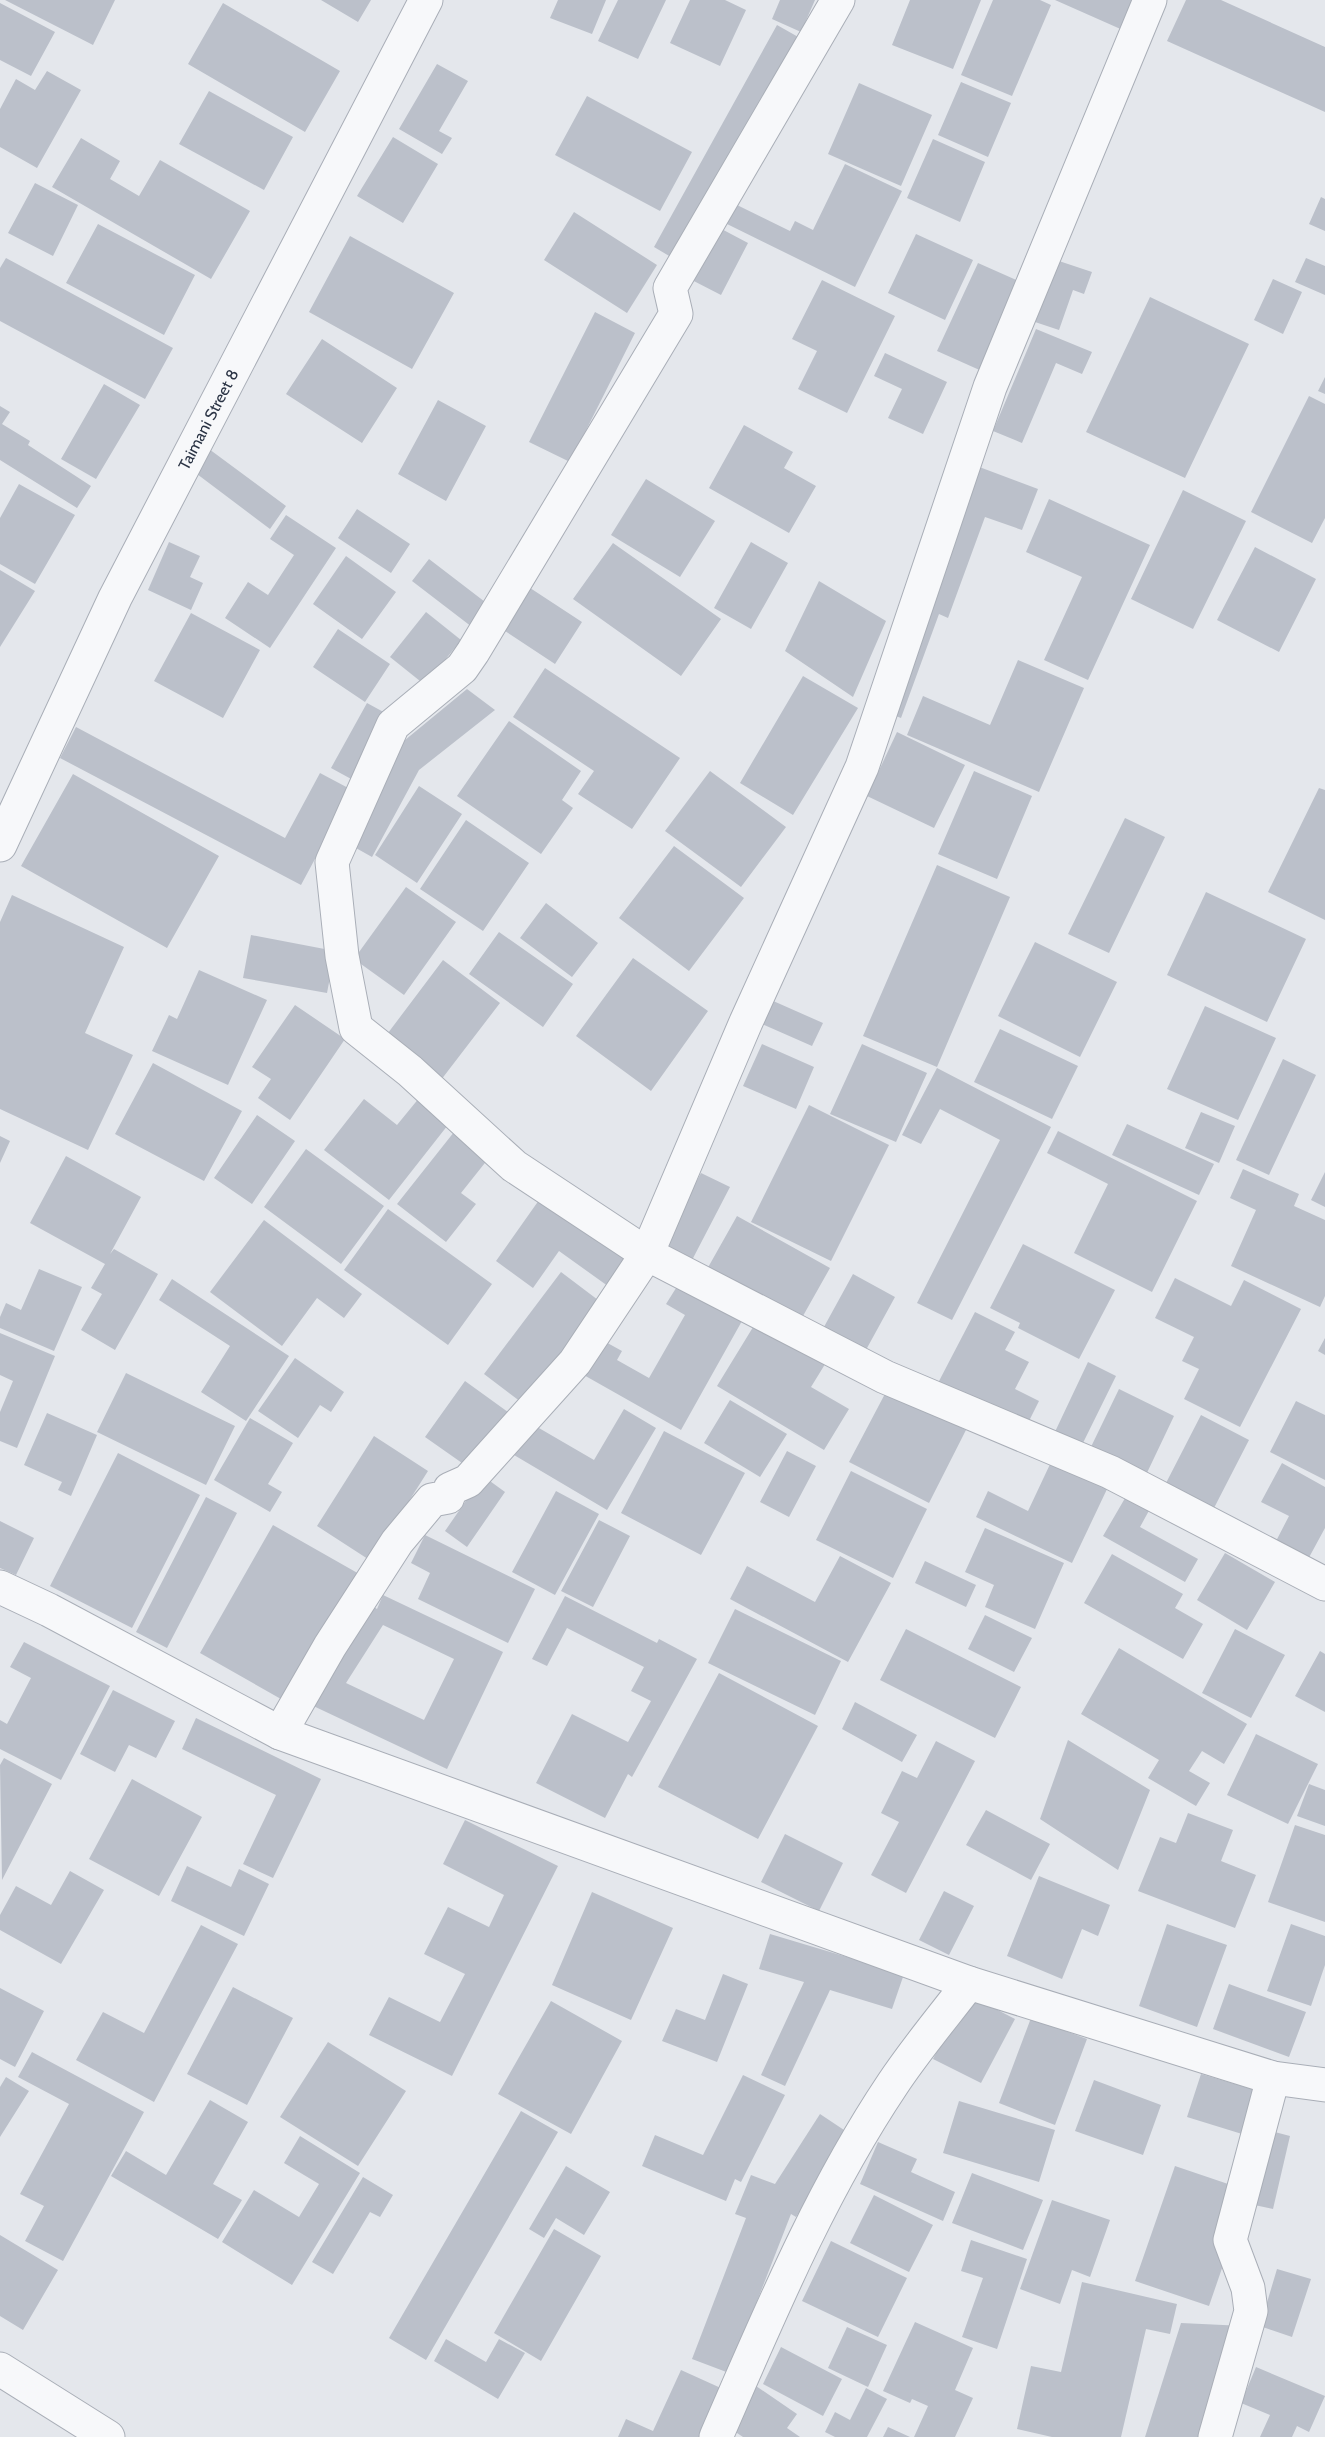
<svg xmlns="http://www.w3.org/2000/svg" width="1325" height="2437" font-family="Cabin,sans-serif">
<rect width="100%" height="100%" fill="#e4e7ec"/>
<path fill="#bbc0ca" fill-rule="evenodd" d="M5 0H115L93 45Z
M321 0H371L358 22Z
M558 0H606L592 34 550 18Z
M618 0H666L638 59 598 41Z
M690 0H725L746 10 720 66 670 43Z
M780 0H815L801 32 772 19Z
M910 0H981L953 69 892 45Z
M993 0H1040L1051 5 1012 96 961 75Z
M1055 0H1138L1125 31Z
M1186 0H1221L1325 47V112L1167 41Z
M0 3 55 32 31 76 0 60Z
M223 3 340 71 305 132 188 64Z
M777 25 800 38 676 260 654 247Z
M437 64 468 81 439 131 452 138 442 154 399 129Z
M47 71 81 90 37 168 0 147V109L16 79 35 90Z
M961 82 1011 103 988 157 938 135Z
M859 83 932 115 901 186 828 154Z
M209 91 293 137 264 190 179 144Z
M587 96 692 152 660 211 555 155Z
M393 137 438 164 403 223 357 196Z
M81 138 120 161 110 179 139 196 160 160 250 211 211 279 52 187Z
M933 139 985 162 960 222 907 198Z
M845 164 902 191 855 287 727 224 737 205 790 231 795 221 813 230Z
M35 183 78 205 53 256 8 233Z
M1321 197 1325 199V231L1309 224Z
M574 212 657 265 627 313 544 260Z
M98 224 195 275 164 335 66 283Z
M714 225 748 243 721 295 686 277Z
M916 234 973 260 945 320 888 293Z
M350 236 454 293 412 369 309 312Z
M6 258 173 348 145 399 0 321V268Z
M1306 258 1325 266V295L1295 282Z
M1053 259 1092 272 1084 294 1073 290 1059 330 1032 321Z
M978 263 1025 284 984 372 937 351Z
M1273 279 1302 292 1283 334 1254 320Z
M822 280 895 316 847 413 798 389 817 351 792 339Z
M1150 297 1249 344 1185 478 1086 432Z
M595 312 635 333 570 462 529 442Z
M1036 329 1092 352 1082 374 1056 363 1022 443 993 431Z
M322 339 397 388 362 443 286 394Z
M885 353 947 382 923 434 888 418 902 389 874 376Z
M1325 377V394L1318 391Z
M104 384 140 405 96 479 61 459Z
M1309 396 1325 404V518L1312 543 1251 512Z
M438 400 486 426 446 501 398 474Z
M0 406 10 412 2 424 30 441 28 445 91 486 77 508 0 460Z
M744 425 793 452 784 468 816 486 789 533 709 488Z
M209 449 286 506 270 529 193 471Z
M974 465 1038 489 1022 530 985 517 948 618 939 614 901 718 883 711Z
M646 479 715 521 680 577 611 535Z
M19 484 75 515 35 584 0 564V518Z
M1183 490 1246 521 1193 629 1131 599Z
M1049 499 1150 545 1088 680 1044 660 1082 577 1026 552Z
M357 509 410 544 391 573 338 538Z
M286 515 336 548 270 648 225 618 248 582 268 595 294 555 270 539Z
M169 542 200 556 190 577 203 583 191 610 148 590Z
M751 542 788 563 751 629 714 608Z
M613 543 721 619 681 676 573 599Z
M1255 547 1316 579 1279 652 1217 620Z
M346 556 396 592 362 639 313 604Z
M429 559 489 605 472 627 412 581Z
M0 570 35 591 0 647Z
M819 581 886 621 853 697 785 651Z
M524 584 582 622 555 664 496 625Z
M426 612 461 640 425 685 390 657Z
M191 613 260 650 223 718 154 681Z
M338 629 390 664 365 702 313 667Z
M1018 660 1084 688 1039 792 907 735 923 696 990 725Z
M545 668 680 758 632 829 578 794 594 771 513 717Z
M803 676 858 708 793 815 740 783Z
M467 689 495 710 419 770 372 857 347 843 382 759Z
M367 703 389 715 353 780 331 768Z
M509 721 581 771 562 800 573 808 541 854 457 796Z
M76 727 285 838 320 773 352 790 301 885 60 758Z
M897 732 965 765 934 828 867 796Z
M710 771 786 827 741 887 665 831Z
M974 771 1032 796 997 879 938 854Z
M73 774 219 856 167 948 21 866Z
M419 786 462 814 417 883 375 855Z
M1319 788 1325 790V920L1268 892Z
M1125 818 1165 837 1109 953 1068 934Z
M466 820 529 863 483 931 420 889Z
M674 846 744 898 689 971 619 918Z
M937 865 1010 897 937 1067 863 1036Z
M406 887 456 922 404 995 354 959Z
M1206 892 1306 939 1267 1022 1167 975Z
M12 895 124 947 85 1033 133 1055 88 1150 0 1109V922Z
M546 903 598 943 572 977 520 938Z
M499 932 573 984 543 1027 469 974Z
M251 935 335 951 327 993 243 978Z
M1035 942 1117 982 1080 1057 998 1016Z
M633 958 708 1011 651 1091 576 1036Z
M443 960 500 1003 441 1080 385 1037Z
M199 970 267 1000 228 1085 152 1051 169 1015 177 1019Z
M771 1000 823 1023 812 1046 760 1023Z
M295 1005 345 1039 290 1120 258 1098 271 1079 252 1067Z
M1205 1006 1276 1038 1238 1120 1167 1089Z
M1000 1029 1078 1066 1052 1119 974 1082Z
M762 1044 814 1067 796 1109 743 1086Z
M862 1044 927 1073 896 1142 830 1114Z
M1283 1059 1316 1075 1269 1175 1236 1160Z
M153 1063 242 1111 204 1181 115 1134Z
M937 1068 1051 1127 952 1320 917 1303 1000 1140 940 1109 921 1144 902 1135Z
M424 1092 455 1116 389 1200 324 1150 364 1099 397 1125Z
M809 1105 889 1145 831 1261 751 1222Z
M1201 1112 1235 1126 1219 1163 1185 1148Z
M257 1115 295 1141 252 1204 214 1178Z
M1127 1124 1214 1164 1199 1195 1112 1155Z
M458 1127 492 1154 461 1193 476 1204 446 1242 397 1204Z
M1058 1131 1197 1201 1152 1292 1074 1253 1108 1184 1047 1153Z
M0 1136 10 1141 0 1163Z
M306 1149 384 1206 341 1264 264 1207Z
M66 1156 141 1197 110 1254 114 1249 158 1274 115 1350 81 1330 102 1294 91 1288 105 1264 30 1223Z
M1243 1169 1299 1194 1294 1206 1325 1220V1296L1320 1307 1231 1266 1256 1210 1230 1198Z
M1325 1172V1207L1311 1200Z
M701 1173 730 1187 690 1264 661 1249Z
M544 1193 635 1258 612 1289 559 1251 533 1288 496 1261Z
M388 1209 492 1284 448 1345 344 1270Z
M737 1216 830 1268 799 1323 706 1271Z
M264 1220 362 1294 344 1318 317 1298 282 1346 210 1292Z
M1023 1244 1115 1290 1079 1359 1018 1328 1020 1323 990 1308Z
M39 1269 82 1287 54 1351 0 1328V1317L6 1303 21 1310Z
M561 1272 602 1303 525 1405 484 1374Z
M853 1274 895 1297 861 1359 819 1336Z
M683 1277 747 1312 681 1430 582 1374 602 1340 622 1351 617 1360 649 1378 685 1315 666 1304Z
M1175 1278 1231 1306 1244 1280 1301 1309 1240 1427 1184 1399 1199 1369 1182 1361 1194 1337 1155 1318Z
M172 1279 289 1356 246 1421 201 1392 230 1346 159 1300Z
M975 1312 1015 1332 1005 1350 1029 1362 1015 1389 1039 1401 1026 1427 938 1383Z
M758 1319 827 1361 811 1387 849 1409 824 1450 717 1386Z
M0 1333 55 1356 17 1448 0 1441V1412L13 1381 0 1375Z
M1325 1338V1355L1318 1351Z
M295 1358 344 1392 331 1412 320 1405 298 1438 258 1411Z
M1088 1362 1116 1376 1080 1449 1053 1436Z
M126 1373 235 1426 206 1485 97 1432Z
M465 1381 512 1415 472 1470 425 1437Z
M1119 1389 1174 1416 1145 1477 1089 1451Z
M887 1390 966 1430 929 1503 849 1462Z
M730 1400 787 1434 760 1477 704 1443Z
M1296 1401 1325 1415V1480L1270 1452Z
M624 1409 656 1428 607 1510 514 1455 532 1424 594 1460Z
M47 1413 97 1435 71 1496 58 1490 62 1482 24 1465Z
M1201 1415 1249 1440 1214 1508 1166 1483Z
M250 1418 293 1443 268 1484 282 1492 270 1512 214 1480Z
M664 1431 745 1473 701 1555 621 1513Z
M374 1436 428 1471 371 1561 317 1526Z
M787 1451 816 1466 789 1517 760 1502Z
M118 1453 200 1495 132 1628 50 1586Z
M1052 1460 1108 1487 1072 1563 976 1517 988 1491 1028 1511Z
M1282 1463 1325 1487V1528L1306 1563 1274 1545 1289 1516 1261 1502Z
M851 1471 927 1509 893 1578 816 1540Z
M483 1476 505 1492 467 1547 445 1531Z
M556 1491 599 1514 555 1595 512 1572Z
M1128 1493 1151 1507 1140 1527 1198 1559 1185 1582 1103 1536Z
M206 1497 237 1513 167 1648 136 1632Z
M599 1520 630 1536 593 1607 561 1591Z
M0 1521 34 1538 16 1575 0 1568Z
M273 1525 361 1575 288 1703 200 1653Z
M985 1528 1064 1563 1035 1629 985 1607 994 1585 965 1572Z
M425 1535 535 1589 508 1643 418 1599 430 1573 411 1563Z
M1225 1553 1275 1582 1247 1630 1197 1600Z
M1112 1554 1183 1594 1175 1608 1203 1624 1183 1659 1084 1603Z
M840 1556 891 1583 848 1662 730 1599 747 1566 815 1602Z
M925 1561 976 1585 966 1607 915 1583Z
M383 1595 503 1652 447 1769 307 1703 367 1602 377 1609ZM383 1625 454 1659 424 1720 346 1683Z
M565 1596 657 1643 659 1639 697 1659 632 1777 628 1774 605 1818 536 1783 572 1714 628 1742 651 1701 631 1691 644 1667 567 1628 547 1666 532 1659Z
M735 1609 841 1661 815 1715 708 1663Z
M985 1615 1032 1638 1014 1672 968 1649Z
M906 1629 1021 1687 995 1738 880 1680Z
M1235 1629 1285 1655 1251 1718 1202 1693Z
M24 1642 110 1686 61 1780 0 1749V1720L7 1724 31 1678 10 1667Z
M1119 1648 1247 1724 1224 1764 1202 1751 1189 1771 1210 1783 1196 1806 1148 1778 1159 1760 1081 1714Z
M1320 1651 1325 1654V1712L1295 1696Z
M719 1673 818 1726 758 1839 658 1787Z
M113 1690 175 1721 156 1758 129 1745 115 1772 80 1754Z
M855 1702 917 1735 902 1762 842 1729Z
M196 1718 321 1779 273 1878 243 1864 276 1795 182 1749Z
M1256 1734 1318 1764 1288 1824 1227 1795Z
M1068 1740 1150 1790 1118 1870 1040 1819Z
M936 1741 975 1761 906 1893 871 1875 899 1822 881 1813 902 1771 917 1778Z
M4 1758 52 1784 2 1880 0 1765Z
M132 1779 202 1817 159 1896 89 1859Z
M1309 1784 1325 1790V1826L1297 1816Z
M986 1810 1050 1844 1031 1880 966 1845Z
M1188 1813 1233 1830 1221 1861 1256 1875 1235 1928 1138 1891 1160 1837 1176 1843Z
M465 1820 558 1866 452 2076 369 2035 389 1997 440 2022 465 1974 424 1954 448 1907 489 1927 504 1895 443 1864Z
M1295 1825 1325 1835V1922L1268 1902Z
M785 1834 843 1863 819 1911 761 1882Z
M187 1866 231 1887 239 1869 269 1884 244 1936 171 1901Z
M70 1871 104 1890 61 1964 0 1930V1915L16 1886 51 1905Z
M1039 1876 1110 1905 1098 1936 1082 1929 1062 1979 1007 1956Z
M944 1891 974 1906 949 1955 919 1940Z
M592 1892 673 1928 631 2020 552 1985Z
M1167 1924 1227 1945 1197 2027 1139 2006Z
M1291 1924 1325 1936V1965L1311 2006 1267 1991Z
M201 1925 238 1944 154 2102 76 2060 103 2012 144 2033Z
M770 1934 904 1974 892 2009 830 1990 785 2086 761 2075 804 1982 759 1969Z
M723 1974 748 1984 717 2062 662 2041 676 2009 705 2020Z
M1229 1984 1306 2012 1289 2057 1213 2029Z
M233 1987 293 2018 247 2105 187 2074Z
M0 1988 44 2011 15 2067 0 2059Z
M967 1994 1015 2019 981 2083 933 2059Z
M551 2001 622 2041 571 2134 498 2094Z
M1031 2018 1087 2039 1055 2125 999 2103Z
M328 2042 406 2091 358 2166 280 2117Z
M32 2052 144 2112 63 2261 25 2241 44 2206 20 2194 69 2104 18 2077Z
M1201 2074 1255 2090 1242 2134 1187 2117Z
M743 2075 785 2095 741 2182 735 2179 726 2201 642 2166 655 2135 703 2155Z
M6 2077 29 2091 0 2137V2087Z
M1094 2080 1161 2105 1143 2155 1075 2131Z
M210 2100 248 2122 213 2184 242 2200 218 2239 111 2176 126 2151 166 2175Z
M959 2101 1055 2130 1039 2182 943 2153Z
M521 2111 558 2132 426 2360 389 2338Z
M820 2114 850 2134 796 2217 791 2214 729 2373 692 2359 746 2218 735 2214 751 2175 775 2184Z
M1263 2129 1290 2136 1273 2209 1245 2203Z
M300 2136 360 2173 292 2285 222 2242 254 2190 299 2217 319 2184 284 2163Z
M878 2142 917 2159 911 2172 955 2192 943 2221 860 2184Z
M566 2166 610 2192 584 2235 556 2218 544 2238 529 2229Z
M1175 2166 1234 2186 1230 2245 1209 2306 1135 2281Z
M972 2173 1043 2200 1023 2250 952 2223Z
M363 2177 393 2195 380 2217 370 2212 333 2274 312 2262Z
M874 2195 933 2225 909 2272 850 2243Z
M1052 2200 1110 2220 1090 2277 1072 2270 1060 2304 1020 2289Z
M554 2229 601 2256 541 2361 494 2333Z
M0 2235 58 2270 23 2330 0 2316Z
M971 2240 1027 2259 997 2349 962 2337 983 2278 961 2271Z
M831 2241 907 2278 878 2337 802 2301Z
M1277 2269 1311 2279 1292 2337 1260 2326Z
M1082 2282 1177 2304 1170 2334 1146 2329 1121 2437H1052L1017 2429 1031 2366 1061 2372Z
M915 2322 973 2348 955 2390 973 2398 955 2437H914L928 2406 912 2399 910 2403 883 2391Z
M1181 2323 1244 2326 1206 2437H1145Z
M847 2327 887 2345 868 2387 828 2368Z
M446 2339 486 2362 499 2339 525 2353 498 2399 434 2361Z
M781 2347 842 2379 823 2416 763 2384Z
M1256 2367 1325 2396 1309 2432 1297 2426 1292 2437H1260L1270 2415 1241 2403Z
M681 2370 723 2389 702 2437H618L626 2419 653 2431Z
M756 2386 797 2414 787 2428 800 2437H743L728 2427Z
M866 2388 887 2399 867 2437H835L825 2432 835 2412 850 2420Z
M888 2427 910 2437H883Z"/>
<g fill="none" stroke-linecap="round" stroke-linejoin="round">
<g stroke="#a9aeb7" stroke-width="35">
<g id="minor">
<path d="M838 0 670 288 676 314 473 652 462 668 393 725 332 862 342 956 356 1028 410 1071 514 1166 647 1254 885 1377 1110 1472 1325 1584"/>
<path id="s1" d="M0 845 115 598 426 0"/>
<path d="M0 1587 49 1610 280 1733 969 1983 1273 2078 1325 2085"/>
<path d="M280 1733 330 1646 397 1542 432 1500 448 1497 450 1489 468 1481 575 1362 647 1254 746 1022 862 767 990 387 1150 0"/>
<path d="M0 2369 108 2437"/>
<path d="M716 2437C768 2318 819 2194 892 2085 915 2050 943 2017 969 1983"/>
<path d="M1215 2437 1251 2311 1248 2288 1230 2240 1273 2078"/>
</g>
</g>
<use href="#minor" stroke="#f7f8fa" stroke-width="33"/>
</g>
<g text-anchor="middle" stroke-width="4.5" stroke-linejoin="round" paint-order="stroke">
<g font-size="16" fill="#2b3445" stroke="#f4f6f9">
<text dy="6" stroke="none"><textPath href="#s1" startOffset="474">Taimani Street 8</textPath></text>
</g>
</g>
</svg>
